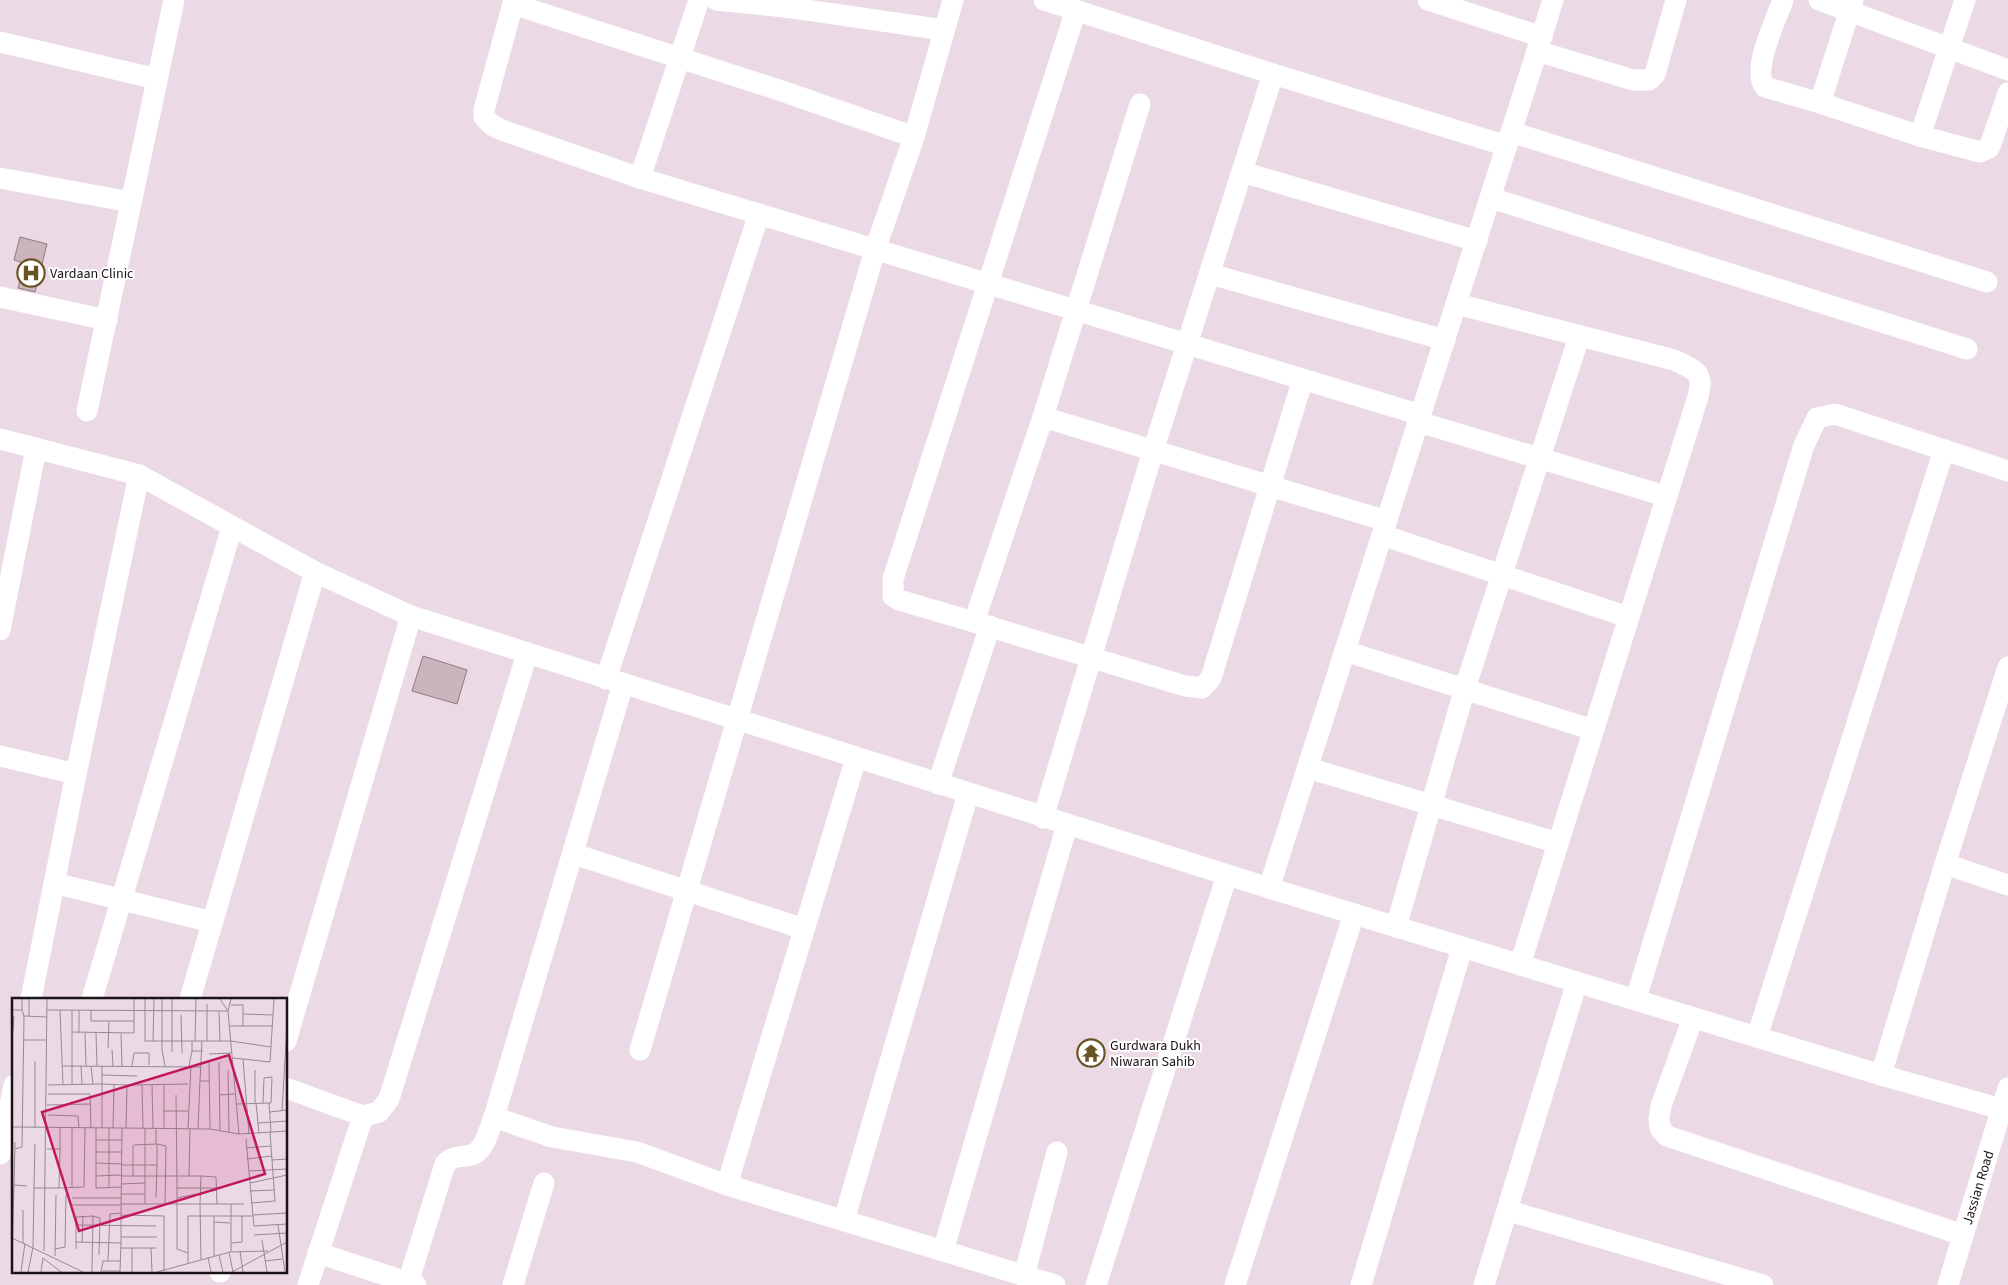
<svg xmlns="http://www.w3.org/2000/svg" width="2008" height="1285" font-family="'Source Sans 3',sans-serif">
<rect width="100%" height="100%" fill="#ebd9e6"/>
<path fill="#cbb5bc" stroke="#8f7b81" d="M20 237 47 244 35 292 18 288 24 263 14 260Z
M423 656 467 670 457 704 412 691Z"/>
<g fill="none" stroke-linecap="round" stroke-linejoin="round">
<g stroke="#fff" stroke-width="21">
<path d="M514 0 484 110V117L492 125 502 130 640 178 1421 415"/>
<path d="M716 0 793 8 944 30"/>
<path d="M1044 0 1273 74"/>
<path d="M1428 0 1542 37"/>
<path d="M1553 0 1537 51 1633 80H1649L1655 74 1676 0"/>
<path d="M1783 0C1776 20 1751 70 1765 87L1820 103"/>
<path d="M1819 0 2008 70"/>
<path d="M1853 0 1820 103 1920 136 1980 152 1989 148 1991 143 2008 93"/>
<path d="M513 4 782 91 914 137 875 250 640 1050"/>
<path d="M0 42 157 79"/>
<path d="M1537 51 1269 888 1881 1075 2008 1111"/>
<path d="M1511 132 1987 282"/>
<path d="M1920 136 1965 0"/>
<path d="M914 137 953 0"/>
<path d="M1242 172 1477 241"/>
<path d="M0 178 131 202"/>
<path d="M640 178 699 0"/>
<path d="M1491 198 1967 349"/>
<path d="M1210 274 1445 340"/>
<path d="M0 297 107 320"/>
<path d="M1457 304 1674 360C1697 371 1705 372 1697 400L1520 965"/>
<path d="M1303 379 1211 678 1202 688 1185 686 974 622 1043 417C1157 452 1272 487 1387 521"/>
<path d="M87 411 174 0"/>
<path d="M1043 417 1140 104"/>
<path d="M1419 422 1665 496"/>
<path d="M0 439 139 475 76 774 31 999"/>
<path d="M139 475 315 572 411 616 1269 888"/>
<path d="M1382 535 1628 617"/>
<path d="M974 622 899 600 893 596V579L1076 10"/>
<path d="M0 630 36 449"/>
<path d="M1345 651 1593 730"/>
<path d="M2008 667 1945 864 2008 885"/>
<path d="M606 679 759 214"/>
<path d="M0 756 76 774"/>
<path d="M1308 768 1558 843"/>
<path d="M938 784 990 626"/>
<path d="M1043 818 1153 451 1273 74 1507 146"/>
<path d="M574 854 804 929"/>
<path d="M54 883 212 922"/>
<path d="M1396 927 1465 688 1579 337"/>
<path d="M92 999 232 527"/>
<path d="M190 999 315 572"/>
<path d="M1636 999 1804 445 1817 418 1835 414 2008 471"/>
<path d="M1693 1018 1661 1106 1659 1118 1660 1128 1667 1136 1963 1235"/>
<path d="M1757 1037 1944 450"/>
<path d="M286 1041 411 616"/>
<path d="M1881 1075 1945 864"/>
<path d="M286 1088 363 1116 308 1285"/>
<path d="M363 1116 379 1112 389 1099 527 654"/>
<path d="M494 1117 552 1137 637 1152 727 1185 1055 1285"/>
<path d="M0 1154 14 1085"/>
<path d="M727 1185 856 758"/>
<path d="M1509 1211 1763 1285"/>
<path d="M844 1220 968 794"/>
<path d="M943 1251 1067 825"/>
<path d="M318 1253 416 1285"/>
<path d="M220 1272V1271"/>
<path d="M1024 1276 1057 1152"/>
<path d="M408 1283 445 1164C456 1152 467 1160 477 1152 486 1145 490 1127 494 1117L623 684"/>
<path d="M513 1285 544 1183"/>
<path d="M1096 1285 1227 875"/>
<path d="M1235 1285 1354 914"/>
<path d="M1361 1285 1462 948"/>
<path d="M1484 1285 1577 982"/>
<path id="s1" d="M1948 1285 2008 1088"/>
</g>
</g>
<defs>
<g id="hospital-ring" transform="scale(1.4375)"><circle r="9.5" fill="#fff" stroke="#6a5323" stroke-width="1.5"/><path d="M-5-5h3v3.5h4V-5h3V5h-3V1.5h-4V5h-3Z" fill="#6a5323"/></g>
<g id="temple-ring" transform="scale(1.4375)"><circle r="9.5" fill="#fff" stroke="#6a5323" stroke-width="1.5"/><path d="M0-6L5-2H3V0L6.5 2.5H4V6H1.5V3h-3V6H-4V2.5H-6.5L-3 0V-2H-5Z" fill="#6a5323"/></g>
</defs>
<g fill-rule="evenodd">
<use href="#hospital-ring" x="31" y="273"/>
<use href="#temple-ring" x="1091" y="1053"/>
</g>
<g text-anchor="middle" stroke-width="4" stroke-linejoin="round" paint-order="stroke">
<g font-size="14" fill="#1a1318" stroke="#fff" text-anchor="start">
<text x="50" y="278">Vardaan Clinic</text>
<text x="1110" y="1050">Gurdwara Dukh<tspan x="1110" dy="16">Niwaran Sahib</tspan></text>
</g>
<g font-size="14" fill="#1a1318" stroke="#fff">
<text dy="5" stroke="none"><textPath href="#s1" startOffset="102">Jassian Road</textPath></text>
</g>
</g>
<g transform="translate(12 998)">
<rect width="275" height="275" fill="#ebd9e6"/>
<path fill="none" stroke="#978a94" stroke-width="1" d="M17 1V18M133 1V43H219L259 49M150 1V52L153 68M208 1 216 13 227 136 275 133M195 6V43M219 7H231V28M0 12H10V1M10 12 12 18 35 19M35 12 216 13 219 1M48 12 51 87M60 12V87M79 12V23H122M207 14 208 44M231 16 261 17M169 17 170 55M217 28H261M60 34 122 35V1M67 35V12M73 35 74 68M84 35 85 68M109 36 110 68M12 42H35M141 43 142 1M180 43V53H191M183 43 184 1M190 43 188 83H197M0 44 2 18M96 50 97 23M100 52 101 68M160 54V1M197 56 219 55M220 60 231 61 237 136M231 61 258 64 262 1M197 64 198 131M207 64 208 132M51 68 188 69M69 68 70 86M79 68 81 86M90 68V86L115 87 114 130M120 68 122 55H137V67M177 68 180 53M216 72 217 134M90 77 125 78M36 87 90 86V130M115 87 176 86M130 87 131 130M140 87 141 130M152 87V130M36 96H78L79 130M164 97 165 190H206M207 97 223 96M243 105V72M244 105 247 135M257 105 259 135M224 106 259 105 260 79 252 80 251 105M35 107 79 106M152 113H176M270 113 275 28M258 114 275 112M36 117 66 118 67 130M246 125 275 123M0 129 110 130 109 215M23 130V63M48 130V151M84 130V190L109 189M101 130 102 86M110 130 198 131 227 136M176 130 179 68M186 130 188 83M84 142H110M3 144 2 187 15 188M144 146V130M145 146 154 148 153 206M234 150 259 148M3 151 10 149 12 18M84 154H110M235 161 260 158M260 162 275 161M84 165 110 166M109 167H145V146L122 147 121 148V178M237 173 275 171M84 178 109 177M109 178H189L204 179 205 206H188L189 178M177 178 178 130M238 185 275 177M109 186 133 185M22 190 23 146M47 190 72 189 73 130M60 190V130M97 190V130M165 190V251L176 255M238 193 263 192M109 196H133M144 199 145 167M60 200H109M165 200 205 192M239 205 263 203 258 135M109 206H133V130M133 206H188L189 261M205 206H232M219 206V254M60 207H109M109 217 152 218V273M241 217 275 215M81 218 88 220 87 257M202 218V258M241 218 242 228 275 226M202 224 218 225M64 227 144 228M266 227 273 274M242 237 275 235M109 239H145M0 240 71 274M250 242 255 274M64 244 109 245 108 274M70 244 71 218M11 245V212M219 245 230 244V218M109 250H144M139 250 140 274M0 251 2 187M43 251 53 249 54 197M64 251V219L81 218 80 274M32 253 35 1M228 253 231 274M217 254 221 274M207 257 211 274M43 258 44 197M196 259 199 274M96 263 98 216 109 215V245M253 263 270 261M176 265V218H241L234 141M90 273H108M9 274 13 245M16 274 21 249 22 190H47L48 151H35M29 274 31 260 49 274M89 274 91 263H109M120 274V250M145 274 218 254 256 253M220 274 275 244"/>
<path fill="#c2185b" fill-opacity="0.15" stroke="#c2185b" stroke-width="2.5" d="M217 57 253 176 67 233 30 114Z"/>
<rect width="275" height="275" fill="none" stroke="#1a1318" stroke-width="2.5"/>
</g>
</svg>
